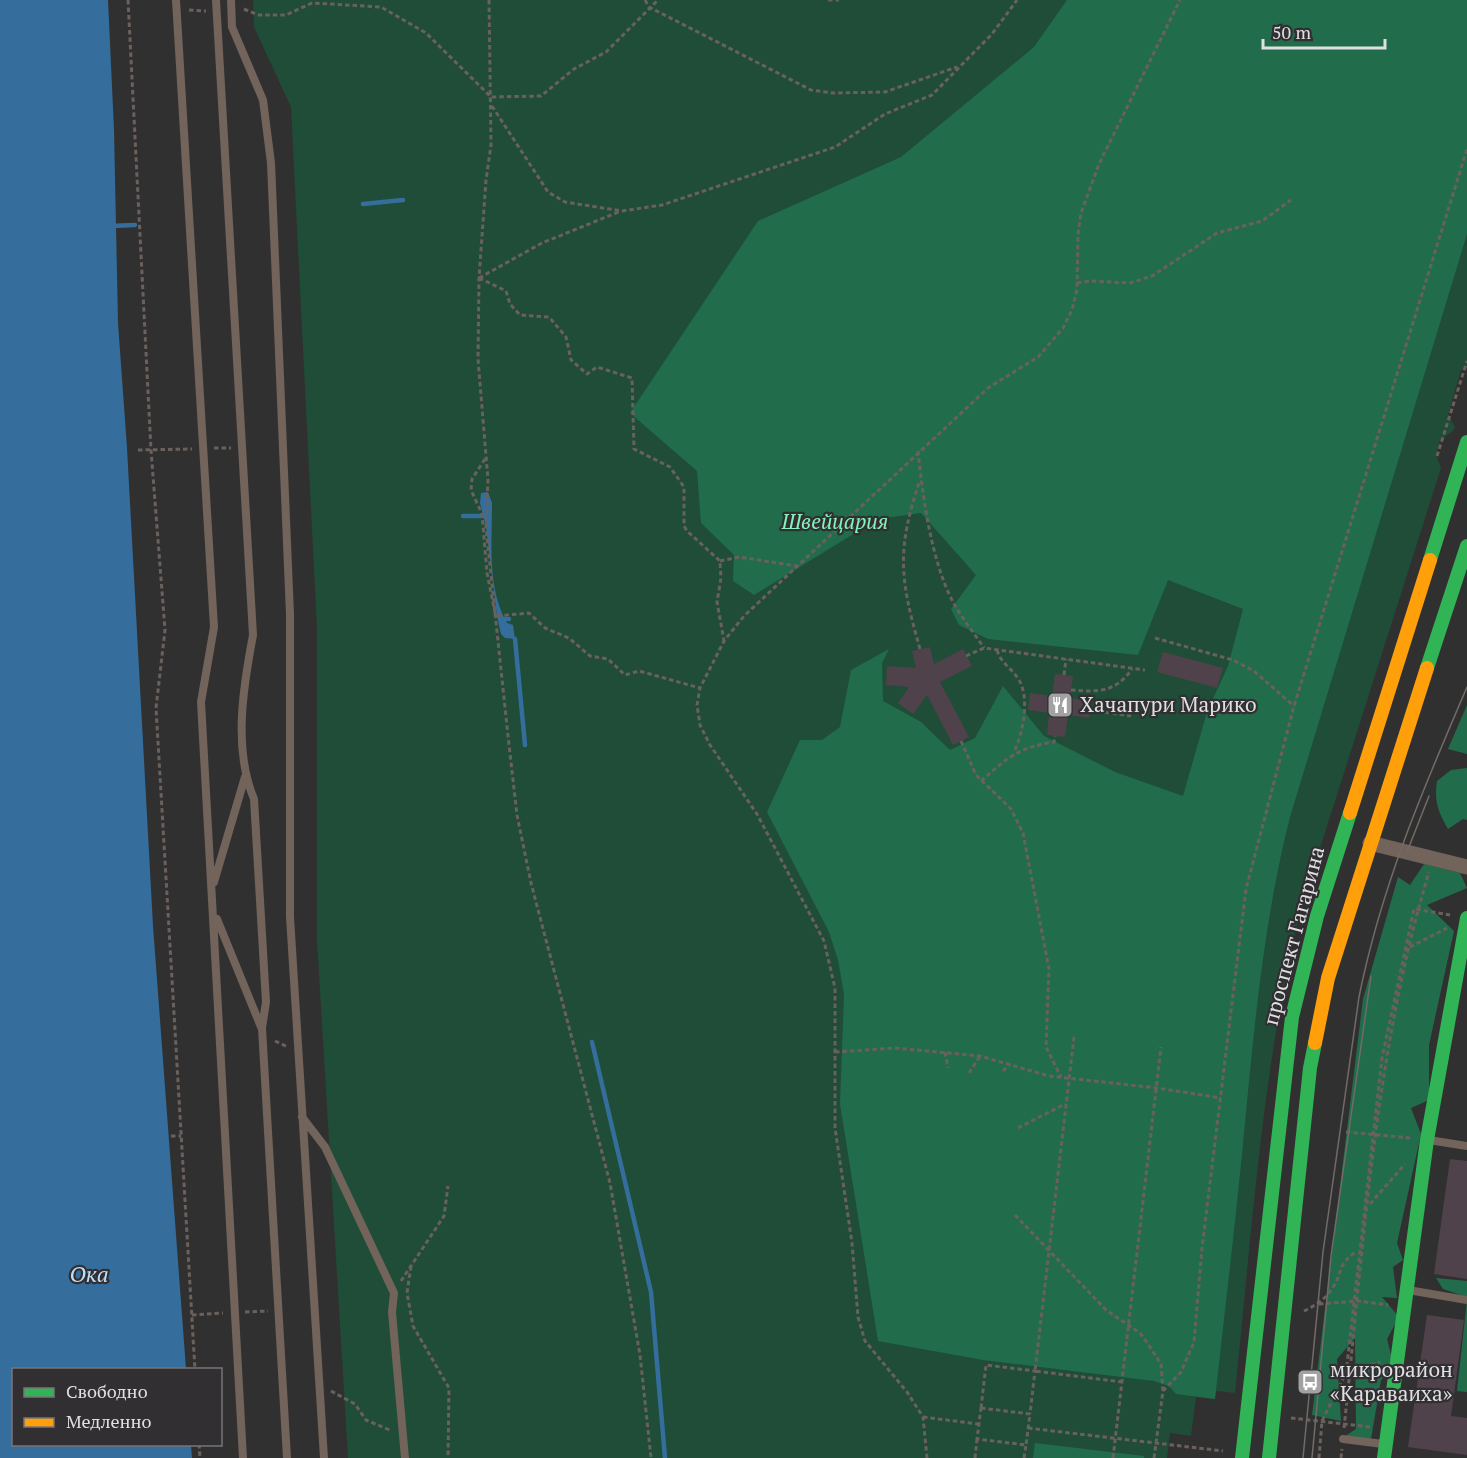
<svg xmlns="http://www.w3.org/2000/svg" width="1467" height="1458" font-family="'PT Serif',serif">
<rect width="100%" height="100%" fill="#313031"/>
<path fill="#1f4d37" d="M253 0H1467V368L1461 370 1448 415 1455 427 1453 431 1440 440 1436 455 1441 468 1301 908C1262 1067 1252 1231 1235 1393L1216 1391 1215 1399 1196 1397 1191 1436 1170 1433 1167 1458H348L317 940V629L291 107 254 27Z"/>
<path fill="#216d4b" d="M1067 0H1467V234L1290 817C1262 927 1253 1041 1242 1154 1234 1236 1224 1317 1215 1399L1176 1394 1169 1386 1154 1381 983 1360 878 1341 840 1104 844 994 838 960 829 932 767 812 800 740H822L840 727 851 670 889 649 882 663 883 701 921 722 950 750 975 738 1003 686 1044 736 1115 772 1183 796 1207 712 1228 666 1243 609 1168 580 1138 655 988 639 959 625 951 609 976 575 921 513 878 519 754 595 733 581 734 555 701 523 697 471 630 413 758 221 901 157 1034 47Z
M1467 705V754L1448 749Z
M1467 768V820L1463 819 1448 829C1438 811 1434 802 1437 781L1451 770Z
M1424 864 1460 873 1467 888 1427 905 1454 931 1429 1045V1100L1411 1108 1421 1134 1397 1243 1403 1260 1393 1267 1397 1298 1382 1297 1399 1317 1387 1339 1394 1367 1381 1380 1371 1439 1344 1437 1356 1429 1355 1338 1337 1359 1341 1421 1312 1415 1363 999 1398 877 1410 885Z
M1436 1278 1467 1281V1297L1443 1289Z
M1467 1300V1392L1457 1391Z
M1035 1443 1144 1456V1458H1033Z"/>
<path fill="#356e9c" d="M0 0H108L114 130 118 323 127 448 153 926 186 1369 14 1370V1444L191 1445 192 1458H0Z
M488 492 492 503C492 543 487 588 507 623L513 625 515 639 505 638 501 634 497 616 486 527 480 503 481 493Z"/>
<g fill="none" stroke-linecap="round" stroke-linejoin="round">
<path stroke="#356e9c" stroke-width="4.5" d="M363 204 403 200
M111 226 135 225
M463 516H484
M505 619H509
M515 639 525 745
M592 1042 651 1292 665 1458"/>
</g>
<path fill="#50424a" d="M930 647 934 664 963 649 972 666 940 682 969 737 953 745 927 695 913 714 898 703 909 687 886 685 887 666 916 668 912 651Z
M1163 652 1223 668 1217 688 1157 672Z
M1055 674 1073 676 1070 698 1091 701 1089 718 1068 715 1065 737 1047 735 1049 713 1028 710 1030 693 1052 696Z
M1450 1159 1467 1161V1279L1434 1274Z
M1427 1315 1464 1320 1451 1416 1467 1418V1455L1408 1447Z"/>
<g fill="none" stroke-linecap="round" stroke-linejoin="round">
<path stroke="#6a615d" stroke-width="3" stroke-dasharray="4.5 3" stroke-linecap="butt" d="M128 0 151 450 165 630 156 708 195 1370
M489 0 491 145 486 180 479 278 478 359 488 480 486 527 508 736 517 815 531 883 610 1183 640 1355 651 1458
M645 0 649 7 811 90 833 93 885 92 957 67
M828 0H839
M244 9 258 15H286L312 3 381 7 426 33 491 97 541 96 574 69 606 52 658 0
M189 10 206 11
M492 106 548 192 565 202 622 211 662 205 835 147 885 114 932 95 992 34 1017 0
M479 278 506 291 510 304 520 315 549 317 566 337 571 360 587 374 597 367 632 378 634 449 670 467 684 487V526L687 531 720 561 721 578 717 602 724 641
M479 278 542 243 621 211
M1077 283 1090 281 1130 283 1152 276 1217 233 1262 221 1291 200
M214 448H231
M138 450 192 449
M918 451C923 498 931 560 953 602 962 618 974 633 984 648
M1437 456 1467 361
M485 459 472 479 471 490 482 514 487 573 496 618
M720 561 739 557 797 566
M497 616 529 613 545 628 569 638 590 656 608 659 625 675 639 671 700 688
M1155 638 1233 660 1254 671 1294 706
M920 649C900 579 896 551 920 480
M997 650C1001 664 1012 668 1019 680 1030 699 1023 733 1014 752
M966 656 984 648 1145 670
M1064 675 1066 659
M1071 690C1098 692 1115 693 1132 669
M1090 710 1131 716
M961 741 976 775 1011 809 1023 833 1049 969 1046 1047 1061 1077
M981 781C1007 758 1019 747 1054 742L1055 736
M1410 947 1447 928
M1074 1037 1035 1371 1122 1382
M275 1041 288 1047
M835 1052 895 1048 980 1056 1049 1076 1157 1088 1221 1098
M945 1052 948 1068
M1003 1071 1010 1064
M969 1073 980 1056
M1018 1128 1065 1104
M1346 1132 1411 1138
M171 1136H181
M1370 1204 1405 1164
M1015 1215 1106 1310 1140 1333 1146 1341 1161 1364 1163 1391
M411 1266 407 1293 413 1326 449 1388 448 1458
M401 1281 444 1216 448 1186
M1319 1304 1358 1301 1388 1305
M1304 1311C1314 1306 1325 1300 1331 1290 1344 1273 1335 1266 1357 1251
M245 1312 268 1311
M192 1315 223 1313
M1350 1373 1380 1362
M331 1391 355 1404 366 1420 392 1431
M981 1408 1030 1414 1026 1445 977 1439Z
M981 1408 986 1365 1035 1371 1030 1414
M923 1417 978 1424
M1291 1418 1371 1427
M1028 1428 1223 1451
M1344 1428C1364 1242 1375 1051 1429 872
M199 1444 200 1458
M927 1458 923 1417 907 1392 865 1341 858 1317 852 1243 835 1128V988L824 941 757 814 710 745 700 725 697 705 700 688 724 641 744 616 988 388 1038 357 1063 328 1072 310 1077 289 1078 234 1081 213 1099 164 1180 0
M975 1458 977 1439
M1024 1458 1026 1445
M1113 1458 1161 1047
M1154 1458 1163 1391 1181 1372 1194 1342 1202 1248 1246 889 1294 706 1467 149
M1319 1458 1322 1421 1346 1373 1382 1058 1414 909 1450 915
M1341 1458 1342 1449"/>
<path stroke="#72635b" stroke-width="8" d="M176 0 214 627 201 702 243 1458
M216 0 253 635C243 688 233 749 254 799L266 1002 262 1028 287 1458
M231 0 232 27 263 100 271 163 290 614V917L324 1458
M214 882 245 777
M217 919 261 1027
M302 1117 325 1147 394 1293 392 1312 405 1458
M1429 1140 1467 1146
M1408 1290 1467 1300
M1343 1439 1383 1444"/>
<path stroke="#72635b" stroke-width="15" d="M1370 843 1467 867"/>
<path stroke="#30b455" stroke-width="14" d="M1430 560 1467 442
M1427 668 1467 546
M1242 1458 1292 1017 1317 916 1350 813
M1269 1458 1310 1068 1315 1043
M1384 1458 1427 1140 1467 918"/>
<path stroke="#ff9f0a" stroke-width="14" d="M1350 813 1430 560
M1315 1043 1328 978 1427 668"/>
<path stroke="#726b67" stroke-width="1.5" d="M1407 852 1429 796
M1303 1458 1323 1252 1359 997C1381 887 1423 789 1467 687
M1312 1458 1331 1256 1371 976"/>
</g>
<defs>
<g id="restaurant-square" transform="scale(1.35)"><rect x="-9" y="-9" width="18" height="18" rx="4" fill="#a3a2a3" stroke="#312f32"/><path d="M-5-6h1v4h1v-4h1v4h1v-4h1v5L-1.5 .5V6h-2V.5L-5-1ZM5-6V6H3V1.5H1.5Q1.5-4 5-6Z" fill="#fff"/></g>
<g id="bus-square" transform="scale(1.35)"><rect x="-9" y="-9" width="18" height="18" rx="4" fill="#a3a2a3" stroke="#312f32"/><path d="M-5-6H5V4H4V6H2V4H-2V6H-4V4H-5ZM-3.5-4V0h7V-4ZM-3.5 1.2v1.5H-2V1.2ZM2 1.2v1.5H3.5V1.2Z" fill="#fff"/></g>
</defs>
<g fill-rule="evenodd">
<use href="#restaurant-square" x="1060" y="705"/>
<use href="#bus-square" x="1310" y="1382"/>
</g>
<g text-anchor="middle" stroke-width="4.5" stroke-linejoin="round" paint-order="stroke">
<g font-size="21" font-style="italic" fill="#83f4b9" stroke="#312f32">
<text x="835" y="529">Швейцария</text>
</g>
<g font-size="21" fill="#e0dfe1" stroke="#312f32" text-anchor="start">
<text x="1080" y="712">Хачапури Марико</text>
<text x="1330" y="1377">микрорайон<tspan x="1330" dy="24">«Караваиха»</tspan></text>
</g>
<g font-size="21" fill="#e0dfe1" stroke="#312f32">
<text transform="translate(1294 936) rotate(-75)" y="7">проспект Гагарина</text>
</g>
<g font-size="22" font-style="italic" fill="#bdddfb" stroke="#312f32">
<text x="89" y="1282">Ока</text>
</g>
</g>
<rect x="12" y="1368" width="210" height="78" fill="#312f32" stroke="#777578" stroke-width="1.5"/>
<rect x="24" y="1388" width="30" height="9" fill="#30b455" stroke="#777578" stroke-width="1.5"/>
<text x="66" y="1398" font-size="18" fill="#e0dfe1">Свободно</text>
<rect x="24" y="1418" width="30" height="9" fill="#ff9f0a" stroke="#777578" stroke-width="1.5"/>
<text x="66" y="1428" font-size="18" fill="#e0dfe1">Медленно</text>
<path d="M1263 39v9h122v-9" fill="none" stroke="#e0dfe1" stroke-width="3"/>
<text x="1272" y="39" font-size="18" fill="#e0dfe1" stroke="#312f32" stroke-width="4.5" paint-order="stroke">50 m</text>
</svg>
